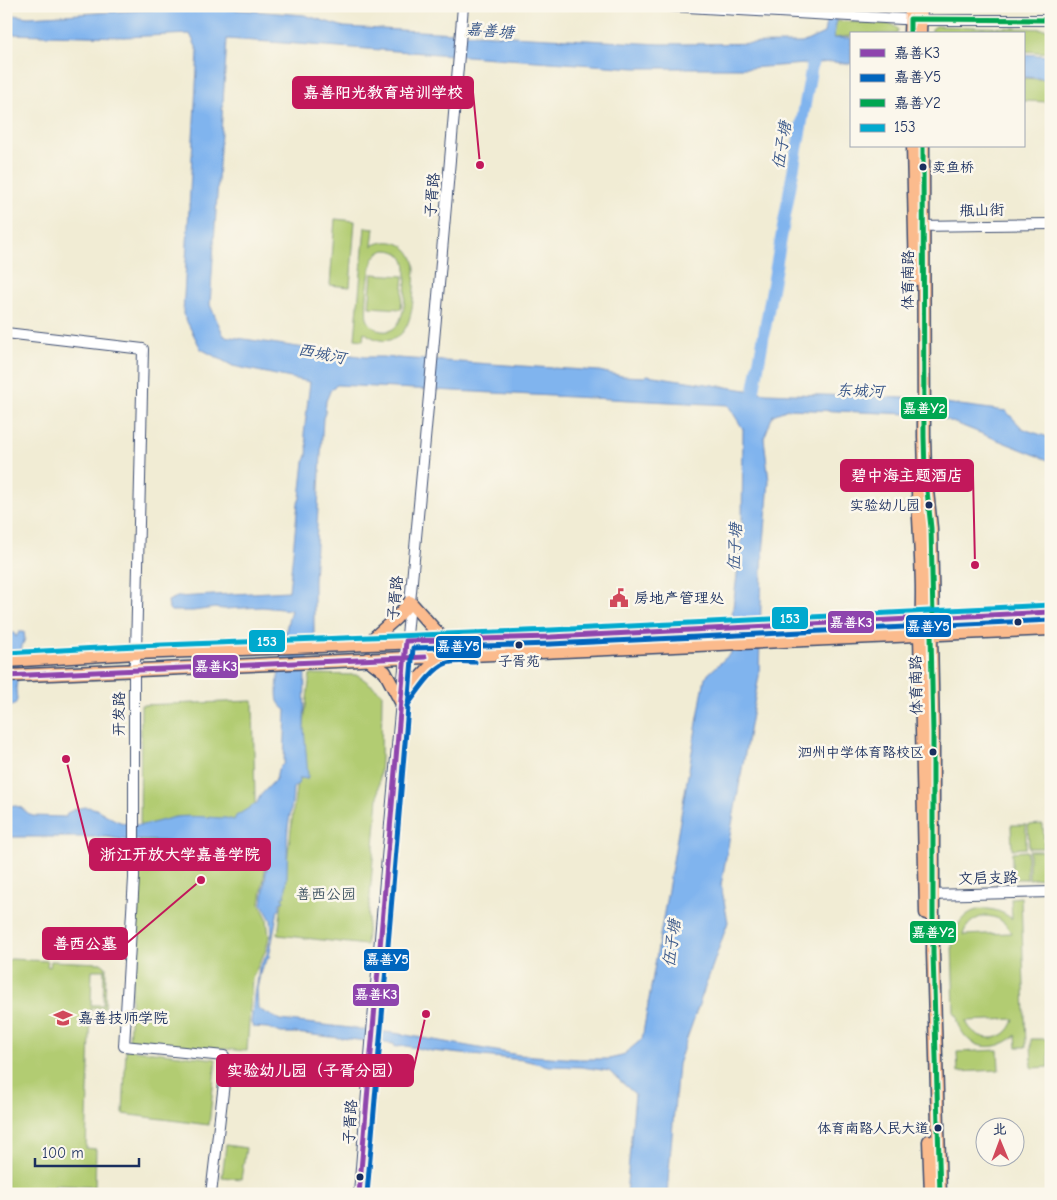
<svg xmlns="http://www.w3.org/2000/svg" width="1057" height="1200" font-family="'Comic Neue','LXGW WenKai TC',sans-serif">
<rect width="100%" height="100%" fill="#fbf7ec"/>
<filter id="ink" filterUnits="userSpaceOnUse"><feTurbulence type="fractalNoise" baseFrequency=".02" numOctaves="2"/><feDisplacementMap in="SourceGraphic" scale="10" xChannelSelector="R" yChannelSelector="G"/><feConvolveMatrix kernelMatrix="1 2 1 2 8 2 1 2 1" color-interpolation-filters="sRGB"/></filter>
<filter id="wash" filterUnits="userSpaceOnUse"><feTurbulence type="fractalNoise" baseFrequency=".0096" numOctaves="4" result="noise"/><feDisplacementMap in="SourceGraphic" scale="20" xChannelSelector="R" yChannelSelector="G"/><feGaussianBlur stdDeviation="1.12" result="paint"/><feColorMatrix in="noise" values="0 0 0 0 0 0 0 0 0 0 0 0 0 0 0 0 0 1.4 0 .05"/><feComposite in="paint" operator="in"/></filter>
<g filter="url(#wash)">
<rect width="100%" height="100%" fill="#f1ecd4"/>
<path fill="#b2cc72" stroke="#667e68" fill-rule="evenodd" d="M835 21 892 24 898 29 897 34H851V36L834 38Z
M936 26 1051 29V53L1023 51V34H932V29Z
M1023 78 1051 80V102L1023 101Z
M335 219 355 221 350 287 330 285Z
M365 227 374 228 372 246C392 235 415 246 415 270 413 291 416 334 390 340 380 342 372 338 364 332L363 340 355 339ZM386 250C398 250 405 257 406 268 405 285 409 336 381 331 375 329 369 325 367 318 365 310 369 265 374 258 377 253 381 251 386 250Z
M372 274 404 276 401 309 369 307Z
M310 674 358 675 382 693 381 760 366 945 278 935Z
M253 701 255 802 249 845 267 856 260 904 267 918 269 937 266 950 252 978 247 1051 129 1041 140 842 141 705Z
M1043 824 1044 848H1029L1028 825Z
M1011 825H1026V848L1012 849Z
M1027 851V879H1012V852Z
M1029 851H1044V878L1029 879Z
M1021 897 1026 1047H1017L1016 1035C993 1056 960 1048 957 1015L954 1014 952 941H954C956 908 989 900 1012 919L1011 898ZM984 916C997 916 1005 921 1011 933L963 935C966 924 974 919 984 916ZM1014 1019C1008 1044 975 1044 966 1021Z
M11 959 48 961 47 966 50 967 51 961 101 963 106 967 105 1008H91L86 1148 96 1149 95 1187 55 1185 54 1194H10L6 1190V961ZM92 970H104L103 1005H91Z
M1031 1039H1048L1049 1067 1032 1068Z
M126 1049 216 1059 209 1125 123 1114Z
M998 1050 999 1070 958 1072 957 1052Z
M226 1145 246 1148 241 1179 222 1177Z"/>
<path fill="#80b4ee" stroke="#4e72a6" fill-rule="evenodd" d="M829 6H840L833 38H851V64L832 62 750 68H635L227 39 210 305 224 336 365 357H382L599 371 622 376 645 377 647 375 766 393 906 398 1006 411 1023 429 1051 438V460H1048L935 415 788 409 773 415 764 438 769 481 762 567 759 676 721 885 728 922 678 1064 667 1194H626L635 1094 609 1071 581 1067 548 1066 523 1060 432 1051 406 1046 395 1047 394 1044 295 1033H281L268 1028 253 1027 251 1023 255 988 257 985 259 968 267 954 272 933 271 920 262 904 268 855 252 845 244 843 126 840 107 837H6V804L20 807 32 816 66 817 67 813C98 797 100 818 127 824 144 828 160 820 176 817 192 815 210 818 226 818L234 820 236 816 257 803 260 796 276 779 278 769 284 763 286 710C283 708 279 704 278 701 274 686 286 626 291 610L262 607 224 609 215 608 193 611H171L169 609 168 601 177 597 289 591 298 503 300 498 304 462C309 456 308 442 304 434L310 382 233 366 201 349 183 314 198 51 190 34 124 37 6 34V14L28 17 200 7 304 15 344 27 660 44 802 43 824 33ZM337 385 728 405 743 429 742 534 732 616 731 653 705 677 642 1039 622 1056 609 1059H579L519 1055 394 1033 280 1020 258 1009 257 989 261 969 269 957 278 910H280V903L284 901 282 897 285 895C289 872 286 850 288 827 290 814 293 802 293 788L298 784 300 778 307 779 308 776 304 728 305 672 314 634V580L323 418 325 413 326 401 331 389Z
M1023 54 1051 56V79L1023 77Z
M19 632H24L25 639 22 646 16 689 17 700 15 704 9 707 6 720V670L9 648 8 640 10 633H14L16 637Z"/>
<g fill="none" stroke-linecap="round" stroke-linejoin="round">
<path stroke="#80b4ee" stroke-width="12" d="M751 407 815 48"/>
</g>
</g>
<g filter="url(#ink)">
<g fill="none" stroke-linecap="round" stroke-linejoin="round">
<g stroke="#3b4b70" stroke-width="12">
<path id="minor" d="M669 6 920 20H1051
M917 226 1051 224
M6 333 143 349 136 653 134 669V878L124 1046 224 1056 226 1066
M927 895 1051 892
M211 1194 226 1066 368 1081
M359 1194C389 798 431 402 463 6"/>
</g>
<g stroke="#3b4b70" stroke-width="15">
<path id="major" d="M910 34 911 6
M920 34 921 6
M913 146 916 279
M923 146 924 437 925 472 931 528 933 618 931 634 933 733V953L940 1194
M918 491C919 539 925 587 920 635L926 913
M368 643 395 619 410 602 444 640
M368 659 385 672 401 702C414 684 426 669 443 656
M6 661 136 653 551 637 1051 612
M6 676 1051 629
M929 1141 931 1194"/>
</g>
<use href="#minor" stroke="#fff" stroke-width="10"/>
<use href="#major" stroke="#fbbb8d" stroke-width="12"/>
<g stroke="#fbf7ec" stroke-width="9">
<path id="bus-1" d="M6 676 425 657
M359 1194 406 641 551 637 1051 612"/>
</g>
<g stroke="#fbf7ec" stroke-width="9">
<path id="bus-2" d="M407 706C416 694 432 668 447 663 456 660 466 662 475 662
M367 1194 413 648 551 644 1051 620"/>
</g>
<g stroke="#fbf7ec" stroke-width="9">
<path id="bus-3" d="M910 34V19L1051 20
M923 146 924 437 925 472 931 528 933 618 931 634 933 733V953L940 1194"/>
</g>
<g stroke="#fbf7ec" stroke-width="9">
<path id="bus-4" d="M6 653 136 646 551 630 1051 605"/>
</g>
<use href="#bus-1" stroke="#8e44ad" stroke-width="5"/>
<use href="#bus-2" stroke="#0065bd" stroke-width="5"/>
<use href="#bus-3" stroke="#00a651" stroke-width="5"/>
<use href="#bus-4" stroke="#00a9ce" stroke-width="5"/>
</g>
</g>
<defs>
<g id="civic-bare" transform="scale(1.5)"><path d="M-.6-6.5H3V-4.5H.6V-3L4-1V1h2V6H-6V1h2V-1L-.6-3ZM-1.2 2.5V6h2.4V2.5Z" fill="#d1495b" stroke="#fbf7ec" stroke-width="2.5" paint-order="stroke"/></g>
<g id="university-bare" transform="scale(1.5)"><path d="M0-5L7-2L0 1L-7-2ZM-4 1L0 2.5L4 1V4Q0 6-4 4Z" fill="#d1495b" stroke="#fbf7ec" stroke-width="2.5" paint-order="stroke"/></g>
</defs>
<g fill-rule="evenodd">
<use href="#civic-bare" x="619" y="598"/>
<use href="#university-bare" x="63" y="1018"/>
</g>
<g fill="#1b2f5e" stroke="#fbf7ec" stroke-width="2">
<circle cx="923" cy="167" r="4.5"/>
<circle cx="929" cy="505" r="4.5"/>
<circle cx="1018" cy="622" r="4.5"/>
<circle cx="519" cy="645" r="4.5"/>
<circle cx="933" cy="752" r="4.5"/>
<circle cx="938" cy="1128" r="4.5"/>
<circle cx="360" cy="1177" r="4.5"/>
</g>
<g text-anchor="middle" stroke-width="5" stroke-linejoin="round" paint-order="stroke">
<g font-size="14" fill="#1b2f5e" stroke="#fbf7ec" text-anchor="end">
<text x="932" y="172" text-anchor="start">卖鱼桥</text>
<text x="920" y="510">实验幼儿园</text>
<text x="519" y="666" text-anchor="middle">子胥苑</text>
<text x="924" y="757">泗州中学体育路校区</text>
<text x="929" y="1133">体育南路人民大道</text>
</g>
<g font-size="15" fill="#1b2f5e" stroke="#fbf7ec">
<text transform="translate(432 195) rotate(-85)" y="5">子胥路</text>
<text transform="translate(982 210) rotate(-1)" y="5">甁山街</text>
<text transform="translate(908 280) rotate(-90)" y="5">体育南路</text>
<text transform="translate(395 598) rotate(-84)" y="5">子胥路</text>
<text transform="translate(916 685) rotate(-91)" y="5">体育南路</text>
<text transform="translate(119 714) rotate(-90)" y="5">开发路</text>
<text transform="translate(988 878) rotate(-1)" y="5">文启支路</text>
<text transform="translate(350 1122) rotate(-86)" y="5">子胥路</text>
</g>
<g font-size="15" fill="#1b2f5e" stroke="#fbf7ec" text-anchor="start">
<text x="634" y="603">房地产管理处</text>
<text x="78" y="1023">嘉善技师学院</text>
</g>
<g font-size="15" fill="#415663" stroke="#fbf7ec">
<text x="326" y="899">善西公园</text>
</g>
<g font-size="16" font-style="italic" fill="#395789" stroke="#fbf7ec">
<text transform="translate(490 30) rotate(5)" y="6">嘉善塘</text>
<text transform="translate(781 145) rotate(-80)" y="6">伍子塘</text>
<text transform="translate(322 353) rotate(11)" y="6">西城河</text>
<text transform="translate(860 390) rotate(2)" y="6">东城河</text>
<text transform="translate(734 547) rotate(-87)" y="6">伍子塘</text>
<text transform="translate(671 943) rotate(-82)" y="6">伍子塘</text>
</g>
</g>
<path fill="none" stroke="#c2185b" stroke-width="2" d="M480 165L473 92M975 565L973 475M66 759L90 855M201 880L127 943M426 1014L413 1071"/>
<g fill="#c2185b" stroke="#fbf7ec" stroke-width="2">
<circle cx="480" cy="165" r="5"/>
<circle cx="975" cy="565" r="5"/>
<circle cx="66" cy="759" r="5"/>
<circle cx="201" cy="880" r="5"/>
<circle cx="426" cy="1014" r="5"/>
</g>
<g fill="#c2185b" stroke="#c2185b" stroke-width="2">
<rect x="293" y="77" width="180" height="31" rx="5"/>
<rect x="841" y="460" width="132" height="31" rx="5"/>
<rect x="90" y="839" width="180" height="31" rx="5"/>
<rect x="43" y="928" width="84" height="31" rx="5"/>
<rect x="217" y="1055" width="196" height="31" rx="5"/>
</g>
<g font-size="16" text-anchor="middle" font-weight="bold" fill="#fff">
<text x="383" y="98">嘉善阳光教育培训学校</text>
<text x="907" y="481">碧中海主题酒店</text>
<text x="180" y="860">浙江开放大学嘉善学院</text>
<text x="85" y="949">善西公墓</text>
<text x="315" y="1076">实验幼儿园（子胥分园）</text>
</g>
<g stroke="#fbf7ec" stroke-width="2">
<rect x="900" y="396" width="48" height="24" rx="5" fill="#00a651"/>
<rect x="771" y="606" width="38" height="24" rx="5" fill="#00a9ce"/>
<rect x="827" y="610" width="48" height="24" rx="5" fill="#8e44ad"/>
<rect x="905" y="614" width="47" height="24" rx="5" fill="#0065bd"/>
<rect x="248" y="629" width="38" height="24" rx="5" fill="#00a9ce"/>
<rect x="435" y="635" width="47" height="24" rx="5" fill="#0065bd"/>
<rect x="192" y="654" width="47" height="25" rx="5" fill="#8e44ad"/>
<rect x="909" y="920" width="48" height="24" rx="5" fill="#00a651"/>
<rect x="363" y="948" width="47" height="24" rx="5" fill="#0065bd"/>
<rect x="352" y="983" width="48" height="24" rx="5" fill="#8e44ad"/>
</g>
<g font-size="14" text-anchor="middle" font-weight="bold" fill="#fff">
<text x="924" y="413">嘉善Y2</text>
<text x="790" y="623">153</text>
<text x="851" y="627">嘉善K3</text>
<text x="928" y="631">嘉善Y5</text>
<text x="267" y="646">153</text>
<text x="458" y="651">嘉善Y5</text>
<text x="216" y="671">嘉善K3</text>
<text x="933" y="937">嘉善Y2</text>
<text x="387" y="964">嘉善Y5</text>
<text x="376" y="999">嘉善K3</text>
</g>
<rect width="1057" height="1200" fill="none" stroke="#fbf7ec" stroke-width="25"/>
<rect x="850" y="32" width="175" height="115" fill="#fbf7ec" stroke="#a1a7b3"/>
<rect x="860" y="49" width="25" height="8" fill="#8e44ad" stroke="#a1a7b3"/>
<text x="894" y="58" font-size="15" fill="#1b2f5e">嘉善K3</text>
<rect x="860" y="74" width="25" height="8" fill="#0065bd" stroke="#a1a7b3"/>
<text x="894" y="82" font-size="15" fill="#1b2f5e">嘉善Y5</text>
<rect x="860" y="99" width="25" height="8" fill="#00a651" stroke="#a1a7b3"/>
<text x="894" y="108" font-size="15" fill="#1b2f5e">嘉善Y2</text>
<rect x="860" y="124" width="25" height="8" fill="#00a9ce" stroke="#a1a7b3"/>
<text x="894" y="132" font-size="15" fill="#1b2f5e">153</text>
<g transform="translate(1000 1142) rotate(359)"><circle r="24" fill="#fbf7ec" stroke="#a1a7b3"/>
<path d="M0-4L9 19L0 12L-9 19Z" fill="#d1495b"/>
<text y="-8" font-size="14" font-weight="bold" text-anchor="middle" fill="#1b2f5e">北</text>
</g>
<path d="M35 1158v8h104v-8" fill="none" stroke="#1b2f5e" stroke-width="2.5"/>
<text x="42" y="1158" font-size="15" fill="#1b2f5e" stroke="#fbf7ec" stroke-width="4" paint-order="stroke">100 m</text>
</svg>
